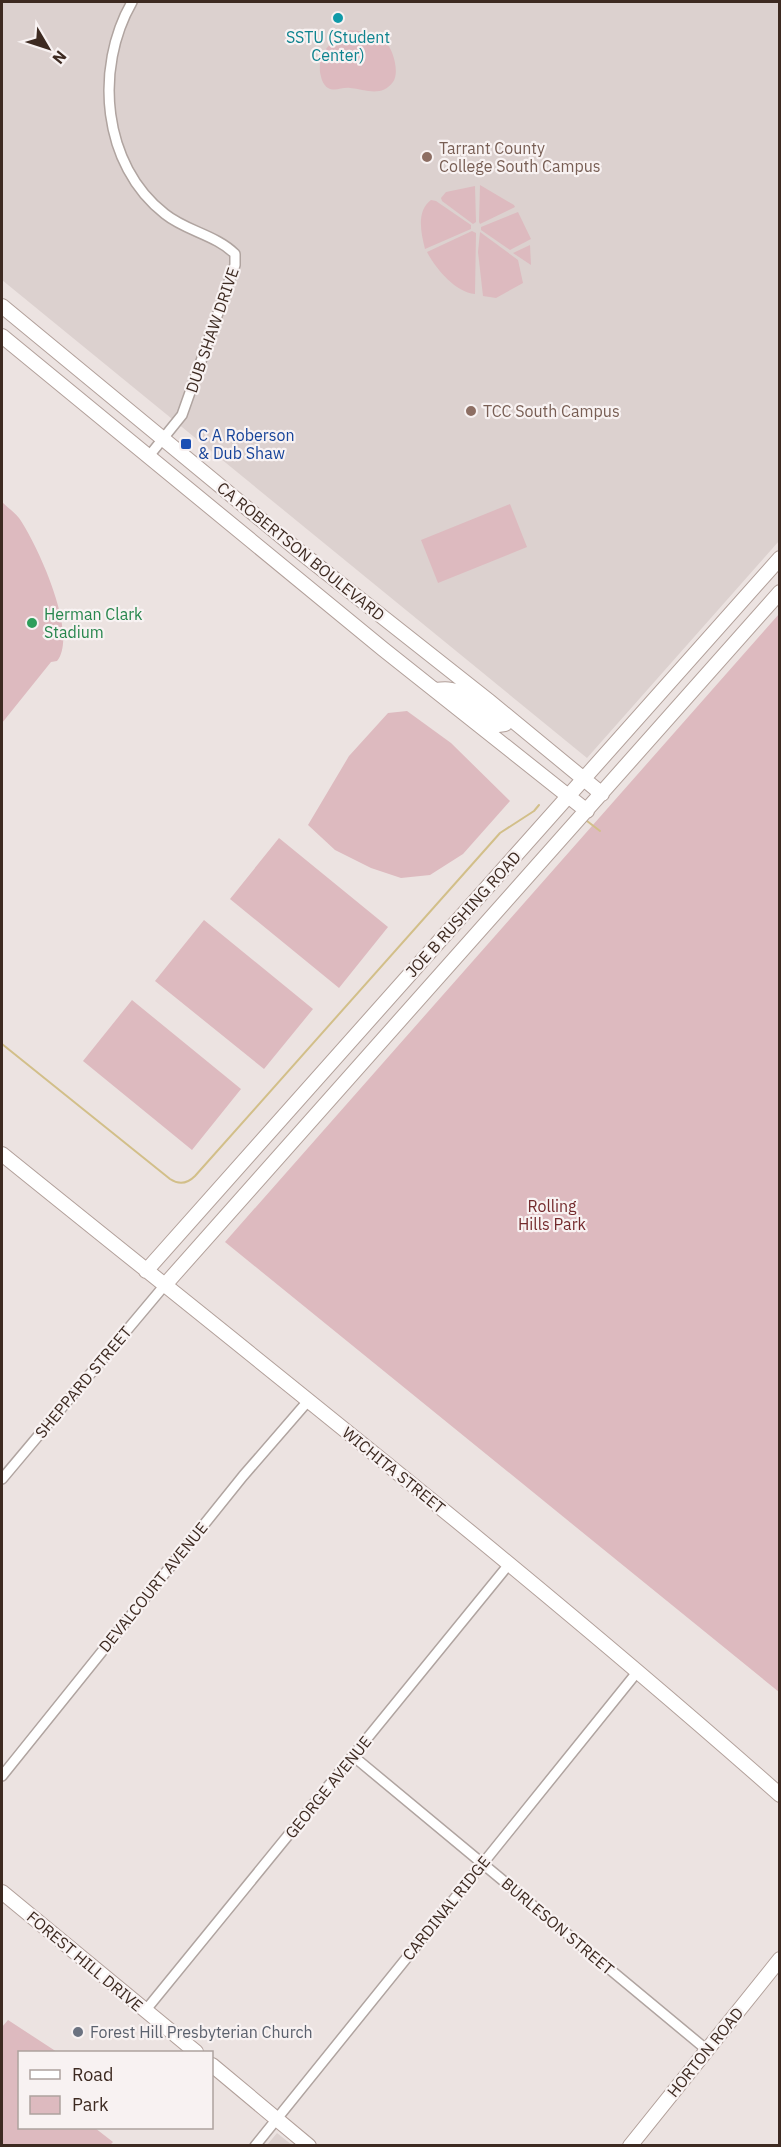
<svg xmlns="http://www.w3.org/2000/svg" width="781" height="2147" font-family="'IBM Plex Sans',sans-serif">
<rect width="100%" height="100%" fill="#ece3e1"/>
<path fill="#dcd1cf" d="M2 2H779V541L587 758 2 280Z
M277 2133 292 2145H267Z"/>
<path fill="#ddbabf" d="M349 30C359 31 377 32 384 40 393 48 400 72 393 82 381 98 365 89 350 88 342 87 335 92 328 88 323 85 321 78 320 72 318 51 333 40 349 30Z
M480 185 514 205 515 207 480 224 479 222Z
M475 186 476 222 473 224 442 201 441 198 446 192Z
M431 200 436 201 471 225V229L425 249C421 233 416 211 431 200Z
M518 212 531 239 510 250 481 230V227Z
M472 231 476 233 475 294C455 292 436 269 427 252Z
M480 232 518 260 523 283 496 298 483 296 478 252Z
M530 245 531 265 513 253Z
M2 502C7 507 14 512 19 518 37 544 79 634 57 661L51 662 2 723Z
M510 504 527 547 438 583 421 540Z
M779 614V1692L225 1242Z
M407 711 451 743 510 801 463 854 430 875 401 878 371 868 335 850 308 825 349 756 388 713Z
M279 838 388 927 339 988 230 899Z
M204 920 313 1009 264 1069 155 981Z
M132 1000 241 1089 192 1150 83 1061Z
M8 2020 57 2052H20V2128H95L113 2142 110 2145H2V2027Z"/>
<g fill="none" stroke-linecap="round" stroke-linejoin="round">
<path stroke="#d2bf89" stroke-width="2" d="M587 821 600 831
M2 1044 170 1179C179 1185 187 1184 195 1176L500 833 534 811 539 805"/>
<g stroke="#b0a4a0" stroke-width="12">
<path id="street" d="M132 2C94 68 102 165 165 214 186 231 216 235 235 254V265L182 415 149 456
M2 1479 164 1286
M353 1756 707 2050
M2 1776 243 1476 308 1401
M145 2011 510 1563
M255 2146 638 1671"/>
</g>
<g stroke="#b2a09a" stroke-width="16">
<path id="secondary" d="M2 306 299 551 489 701 602 794
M2 336 383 649 587 811
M436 690C442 689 449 688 455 691 468 698 483 716 498 725L505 724 509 718
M2 1154C263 1365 528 1572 780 1795
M146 1271 780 558
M164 1286 780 592
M2 1892 196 2052
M212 2065 309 2146
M630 2146 780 1959"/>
</g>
<use href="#street" stroke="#fff" stroke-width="9"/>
<use href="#secondary" stroke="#fff" stroke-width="14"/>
</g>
<circle fill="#0f9aa8" stroke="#f8f2f2" stroke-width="2" cx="338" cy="18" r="6"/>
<g fill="#8d6e63" stroke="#f8f2f2" stroke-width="2">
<circle cx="427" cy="157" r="6"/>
<circle cx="471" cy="411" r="6"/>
</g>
<rect fill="#1a4fb4" stroke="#f8f2f2" stroke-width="2" x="180" y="438" width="12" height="12" rx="3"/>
<circle fill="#2e9e5b" stroke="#f8f2f2" stroke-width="2" cx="32" cy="623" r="6"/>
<circle fill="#6b7280" stroke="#f8f2f2" stroke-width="2" cx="78" cy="2032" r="6"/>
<g text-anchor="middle" stroke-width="4.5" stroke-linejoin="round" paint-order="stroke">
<g font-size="16" fill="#0d838f" stroke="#f8f2f2">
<text x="338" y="43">SSTU (Student<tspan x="338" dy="18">Center)</tspan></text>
</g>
<g font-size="16" fill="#785e54" stroke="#f8f2f2" text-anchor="start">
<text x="439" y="154">Tarrant County<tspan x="439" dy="18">College South Campus</tspan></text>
<text x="483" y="417">TCC South Campus</text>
</g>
<g font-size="16" fill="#3d2a21" stroke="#f8f2f2">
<text transform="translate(212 330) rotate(-71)" y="6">DUB SHAW DRIVE</text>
<text transform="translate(301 551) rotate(39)" y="6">CA ROBERTSON BOULEVARD</text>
<text transform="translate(463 914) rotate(-48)" y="6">JOE B RUSHING ROAD</text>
<text transform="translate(83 1382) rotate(-50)" y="6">SHEPPARD STREET</text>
<text transform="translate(394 1470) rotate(39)" y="6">WICHITA STREET</text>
<text transform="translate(153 1587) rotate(-51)" y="6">DEVALCOURT AVENUE</text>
<text transform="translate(328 1787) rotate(-51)" y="6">GEORGE AVENUE</text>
<text transform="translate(446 1908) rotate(-51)" y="6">CARDINAL RIDGE</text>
<text transform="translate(558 1926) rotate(40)" y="6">BURLESON STREET</text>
<text transform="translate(85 1961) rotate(40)" y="6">FOREST HILL DRIVE</text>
<text transform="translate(705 2052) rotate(-51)" y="6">HORTON ROAD</text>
</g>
<g font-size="16" fill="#164399" stroke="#f8f2f2" text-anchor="start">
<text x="198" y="441">C A Roberson<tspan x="198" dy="18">&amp; Dub Shaw</tspan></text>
</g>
<g font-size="16" fill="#27864d" stroke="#f8f2f2" text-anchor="start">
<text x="44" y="620">Herman Clark<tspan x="44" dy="18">Stadium</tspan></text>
</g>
<g font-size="16" fill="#742b2d" stroke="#f8f2f2">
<text x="552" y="1212">Rolling<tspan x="552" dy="18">Hills Park</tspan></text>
</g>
<g font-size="16" fill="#5b616d" stroke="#f8f2f2" text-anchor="start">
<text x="90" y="2038">Forest Hill Presbyterian Church</text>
</g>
</g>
<rect width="781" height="2147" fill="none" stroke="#3d2a21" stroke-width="6"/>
<rect x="18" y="2051" width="195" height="78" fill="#f8f2f2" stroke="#ada29e" stroke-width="1.5"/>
<rect x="30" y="2070" width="30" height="9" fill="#ffffff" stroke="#ada29e" stroke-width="1.5"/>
<text x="72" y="2081" font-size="18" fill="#3d2a21">Road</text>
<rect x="30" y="2096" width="30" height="18" fill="#ddbabf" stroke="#ada29e" stroke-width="1.5"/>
<text x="72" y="2111" font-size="18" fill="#3d2a21">Park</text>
<g transform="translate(48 48) rotate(129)" stroke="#f8f2f2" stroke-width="4.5" paint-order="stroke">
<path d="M0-4.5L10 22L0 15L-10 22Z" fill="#3d2a21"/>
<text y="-9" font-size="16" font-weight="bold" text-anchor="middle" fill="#3d2a21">N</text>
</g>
</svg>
